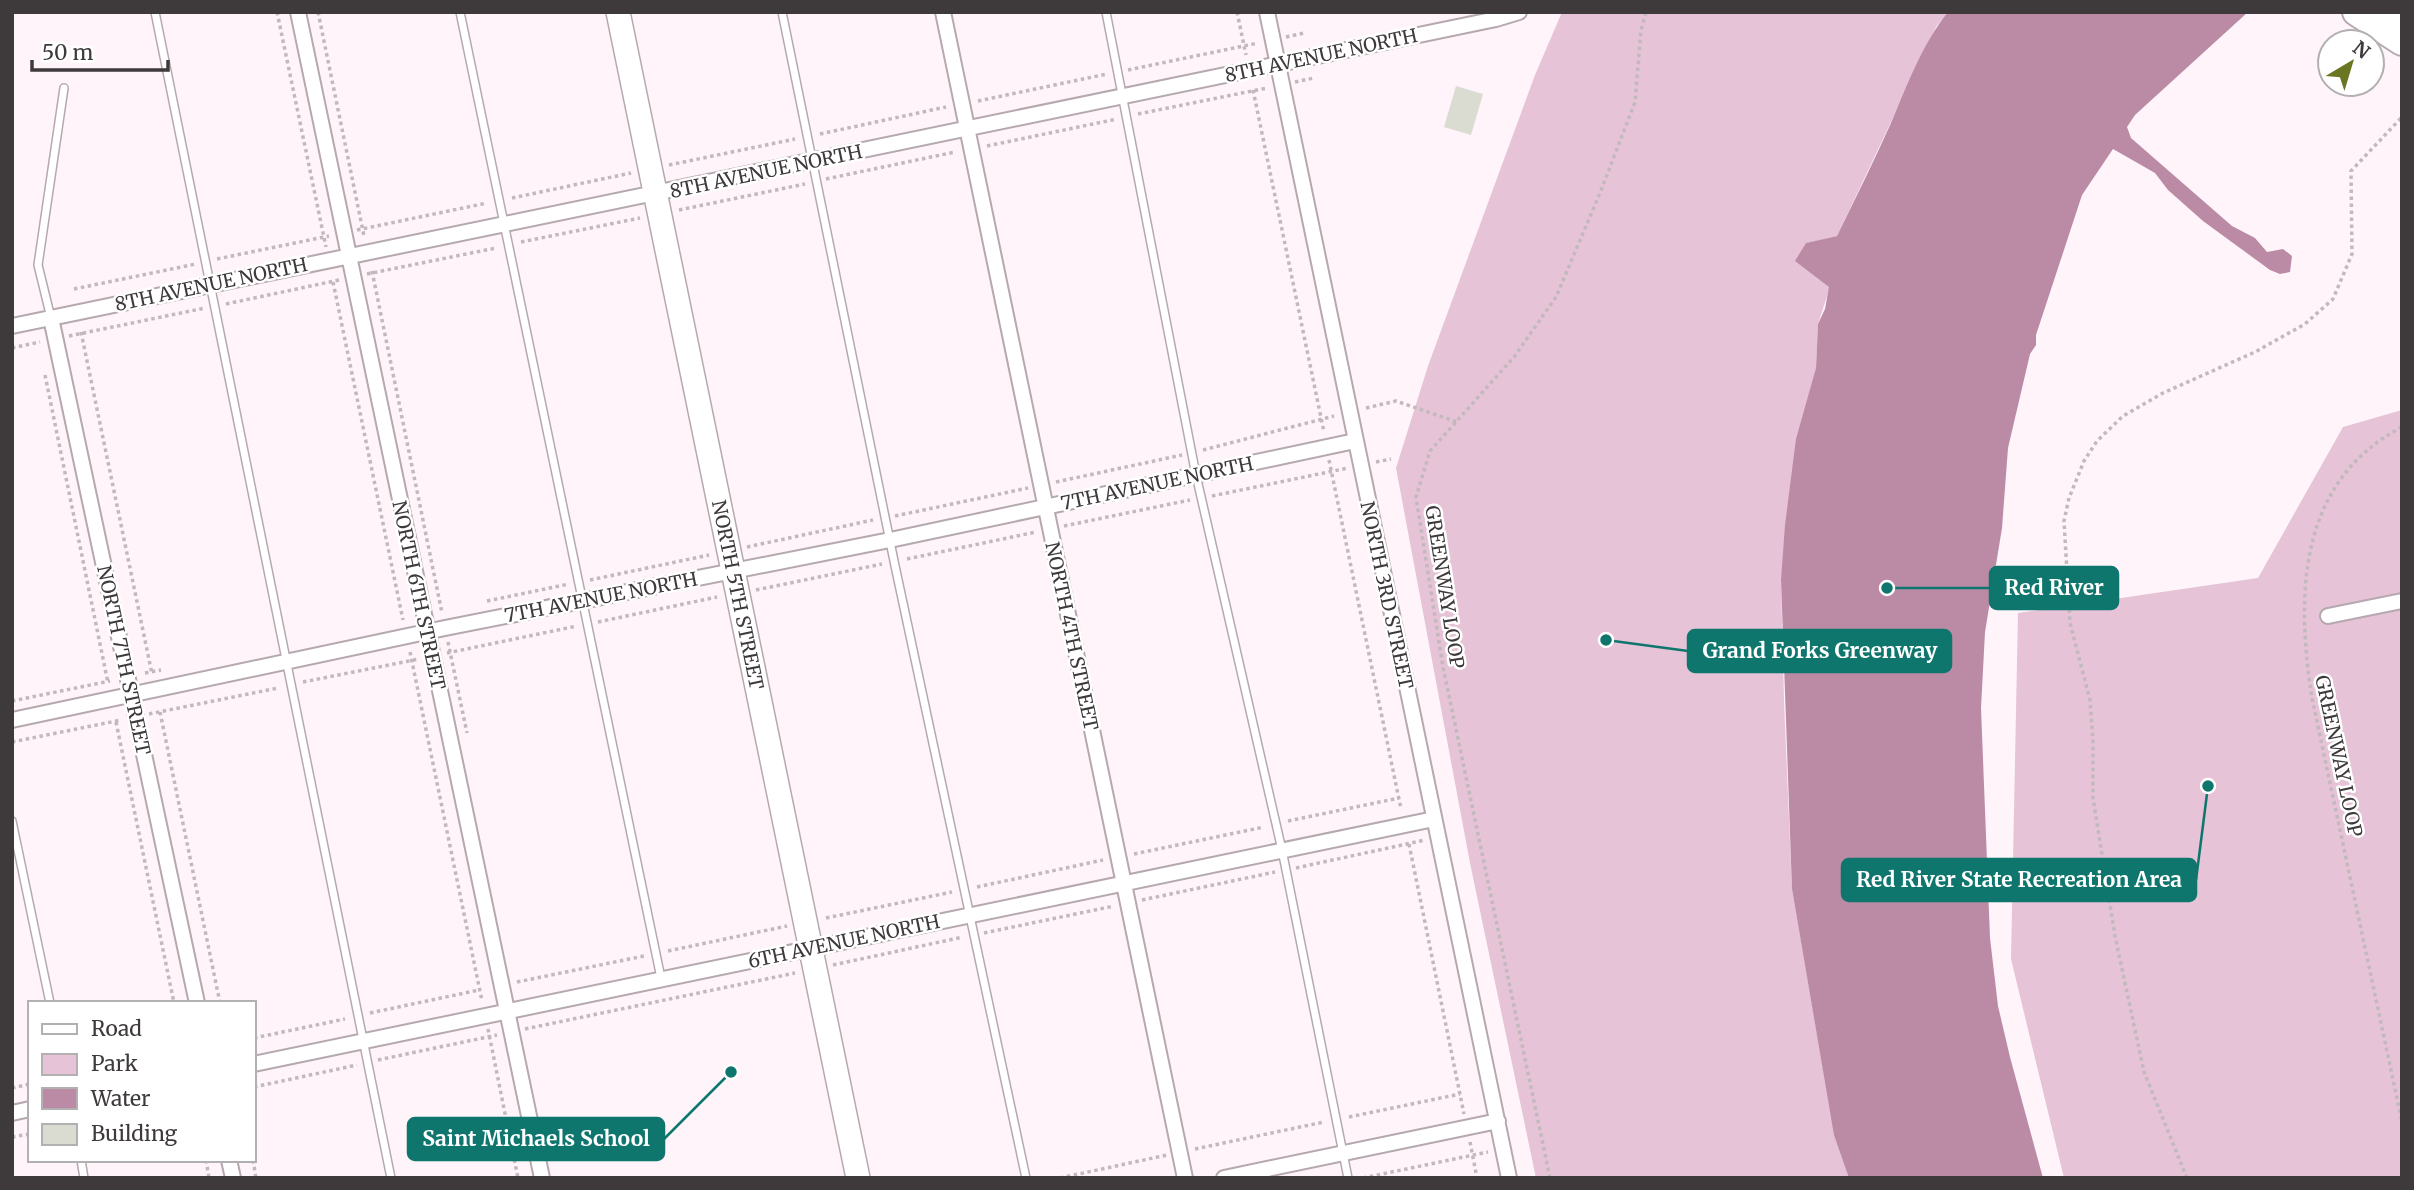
<svg xmlns="http://www.w3.org/2000/svg" width="2414" height="1190" font-family="Merriweather,serif">
<rect width="100%" height="100%" fill="#fef4f9"/>
<path fill="#e6c3d6" d="M1562 12H1948L1936 27 1837 236 1807 243 1830 287 1818 324 1816 368 1781 580 1784 701 1792 889 1830 1109 1852 1178H1536L1470 863 1396 468 1428 366 1535 75Z
M2402 410V1178H2064L2011 959 2018 613 2258 578 2343 427Z"/>
<path fill="#bb8ba6" d="M1948 12H2248L2135 115 2127 127 2131 138 2232 226 2255 238 2267 252 2283 249 2292 256 2290 272 2280 274 2270 270 2203 221 2168 190 2155 173 2113 149 2082 195 2036 335V345L2030 354 2008 448 2002 528 1985 632 1981 708 1990 938 1998 1006 2010 1057 2043 1178H1849L1834 1135 1792 889 1781 580 1785 525 1796 439 1816 368 1818 324 1825 309 1829 287 1795 261 1806 243 1837 236C1855 199 1874 161 1891 123 1907 86 1922 44 1948 12Z"/>
<path fill="#dadcd1" d="M1456 86 1483 94 1471 135 1444 127Z"/>
<g fill="none" stroke-linecap="round" stroke-linejoin="round">
<g stroke="#b5a9af" stroke-width="10">
<path id="lane" d="M155 12 391 1178
M460 12 661 978
M782 12 894 561 1026 1178
M1106 12 1196 475 1282 850 1348 1178
M51 318 38 265 64 88
M12 821 50 1003
M81 1160 84 1178"/>
</g>
<g stroke="#b5a9af" stroke-width="18">
<path id="street" d="M298 12 542 1178
M943 12 1185 1178
M1267 12 1509 1178
M51 318 197 1003
M12 326 1496 19 1519 12
M2328 616 2402 601
M12 720 445 628 890 540 1355 441
M254 1064 1434 819
M12 1113 30 1109
M229 1160 233 1178
M1224 1178 1498 1121"/>
</g>
<g stroke="#b5a9af" stroke-width="26">
<g id="primary">
<path id="s1" d="M618 12 858 1178"/>
</g>
</g>
<g stroke="#b5a9af" stroke-width="30">
<path id="highway" d="M2356 12 2402 42
M2396 12 2402 16"/>
</g>
<path stroke="#c2b9bd" stroke-width="3.5" stroke-dasharray="3.5 3.5" stroke-linecap="butt" d="M277 12 326 247
M318 12 364 236
M1237 12 1246 55
M1286 37 1304 33
M1128 70 1258 43
M1295 82 1314 78
M1253 90 1324 432
M978 101 1107 74
M1138 114 1267 88
M820 134 946 107
M987 146 1117 119
M669 165 795 139
M826 179 955 152
M512 198 631 173
M679 210 805 184
M357 230 487 203
M521 242 640 218
M217 259 329 236
M372 271 442 613
M367 274 496 248
M333 282 403 620
M74 289 196 264
M226 304 339 280
M81 332 152 674
M69 336 205 308
M12 348 40 342
M45 375 108 683
M1366 408 1396 401 1457 422
M2402 427C2297 482 2296 596 2312 698L2402 1122
M1203 450 1334 416
M1329 460 1401 809
M1376 462 1391 459
M1056 482 1182 455
M1212 496 1348 468
M895 516 1028 488
M1064 526 1190 500
M747 547 873 520
M907 559 1036 532
M590 580 709 555
M756 590 882 564
M487 601 569 584
M598 622 717 597
M448 642 467 733
M410 652 482 1001
M447 653 577 626
M145 673 161 670
M303 682 419 659
M12 701 110 681
M160 712 220 1003
M149 714 278 688
M116 722 174 1003
M12 742 121 720
M1288 821 1399 798
M1409 844 1464 1114
M1134 854 1264 827
M1296 868 1425 840
M977 887 1103 860
M1142 900 1275 872
M826 918 952 892
M984 933 1114 906
M668 951 787 926
M833 965 963 937
M517 982 644 956
M370 1013 479 990
M488 1029 518 1178
M525 1029 795 973
M254 1038 345 1019
M378 1060 497 1035
M254 1087 357 1065
M12 1088 30 1084
M1349 1117 1460 1094
M12 1137 30 1134
M1470 1142 1477 1178
M1195 1149 1324 1122
M206 1160 209 1178
M253 1160 256 1178
M1060 1178 1167 1155
M1363 1178 1488 1152
M1550 1178 1443 667 1416 497 1430 451 1514 357 1556 297 1600 193 1635 102 1641 30 1646 12
M2187 1178 2144 1072 2115 936 2093 798V741L2090 700 2070 623 2064 521 2069 498 2084 461 2097 441 2123 416 2163 393 2255 352 2305 324 2333 299 2352 254 2351 171 2402 117"/>
<use href="#lane" stroke="#fff" stroke-width="7"/>
<use href="#street" stroke="#fff" stroke-width="14"/>
<use href="#primary" stroke="#fff" stroke-width="23"/>
<use href="#highway" stroke="#fff" stroke-width="26"/>
</g>
<g text-anchor="middle" stroke-width="5" stroke-linejoin="round" paint-order="stroke">
<g font-size="19" fill="#3e393b" stroke="#fff">
<text transform="translate(1321 55) rotate(-12)" y="7">8TH AVENUE NORTH</text>
<text transform="translate(766 171) rotate(-12)" y="7">8TH AVENUE NORTH</text>
<text transform="translate(211 284) rotate(-12)" y="7">8TH AVENUE NORTH</text>
<text transform="translate(1157 483) rotate(-12)" y="7">7TH AVENUE NORTH</text>
<text transform="translate(1445 587) rotate(81)" y="7">GREENWAY LOOP</text>
<text transform="translate(419 595) rotate(78)" y="7">NORTH 6TH STREET</text>
<text dy="7" stroke="none"><textPath href="#s1" startOffset="595">NORTH 5TH STREET</textPath></text>
<text transform="translate(1387 595) rotate(78)" y="7">NORTH 3RD STREET</text>
<text transform="translate(601 597) rotate(-11)" y="7">7TH AVENUE NORTH</text>
<text transform="translate(1072 636) rotate(78)" y="7">NORTH 4TH STREET</text>
<text transform="translate(124 660) rotate(78)" y="7">NORTH 7TH STREET</text>
<text transform="translate(2339 756) rotate(78)" y="7">GREENWAY LOOP</text>
<text transform="translate(844 941) rotate(-12)" y="7">6TH AVENUE NORTH</text>
</g>
</g>
<path fill="none" stroke="#0f766e" stroke-width="2.5" d="M1887 588L1990 588M1606 640L1688 651M2208 786L2196 880M731 1072L664 1139"/>
<g fill="#0f766e" stroke="#fff" stroke-width="2.5">
<circle cx="1887" cy="588" r="7"/>
<circle cx="1606" cy="640" r="7"/>
<circle cx="2208" cy="786" r="7"/>
<circle cx="731" cy="1072" r="7"/>
</g>
<g fill="#0f766e" stroke="#0f766e" stroke-width="2.5">
<rect x="1990" y="567" width="128" height="42" rx="7"/>
<rect x="1688" y="630" width="263" height="42" rx="7"/>
<rect x="1842" y="859" width="354" height="42" rx="7"/>
<rect x="408" y="1118" width="256" height="42" rx="7"/>
</g>
<g font-size="21" text-anchor="middle" font-weight="bold" fill="#fff">
<text x="2054" y="595">Red River</text>
<text x="1820" y="658">Grand Forks Greenway</text>
<text x="2019" y="887">Red River State Recreation Area</text>
<text x="536" y="1146">Saint Michaels School</text>
</g>
<rect width="2414" height="1190" fill="none" stroke="#3e393b" stroke-width="28"/>
<rect x="28" y="1001" width="228" height="161" fill="#ffffff" stroke="#b2b0b1" stroke-width="2"/>
<rect x="42" y="1024" width="35" height="10" fill="#ffffff" stroke="#b2b0b1" stroke-width="2"/>
<text x="91" y="1036" font-size="21" fill="#3e393b">Road</text>
<rect x="42" y="1054" width="35" height="21" fill="#e6c3d6" stroke="#b2b0b1" stroke-width="2"/>
<text x="91" y="1071" font-size="21" fill="#3e393b">Park</text>
<rect x="42" y="1088" width="35" height="21" fill="#bb8ba6" stroke="#b2b0b1" stroke-width="2"/>
<text x="91" y="1106" font-size="21" fill="#3e393b">Water</text>
<rect x="42" y="1124" width="35" height="21" fill="#dadcd1" stroke="#b2b0b1" stroke-width="2"/>
<text x="91" y="1141" font-size="21" fill="#3e393b">Building</text>
<g transform="translate(2351 63) rotate(38)"><circle r="33" fill="#ffffff" stroke="#b2b0b1" stroke-width="2"/>
<path d="M0-5L12 26L0 18L-12 26Z" fill="#6b7622"/>
<text y="-10" font-size="19" font-weight="bold" text-anchor="middle" fill="#3e393b">N</text>
</g>
<path d="M32 60v10h136v-10" fill="none" stroke="#3e393b" stroke-width="3.5"/>
<text x="42" y="60" font-size="21" fill="#3e393b" stroke="#ffffff" stroke-width="5" paint-order="stroke">50 m</text>
</svg>
